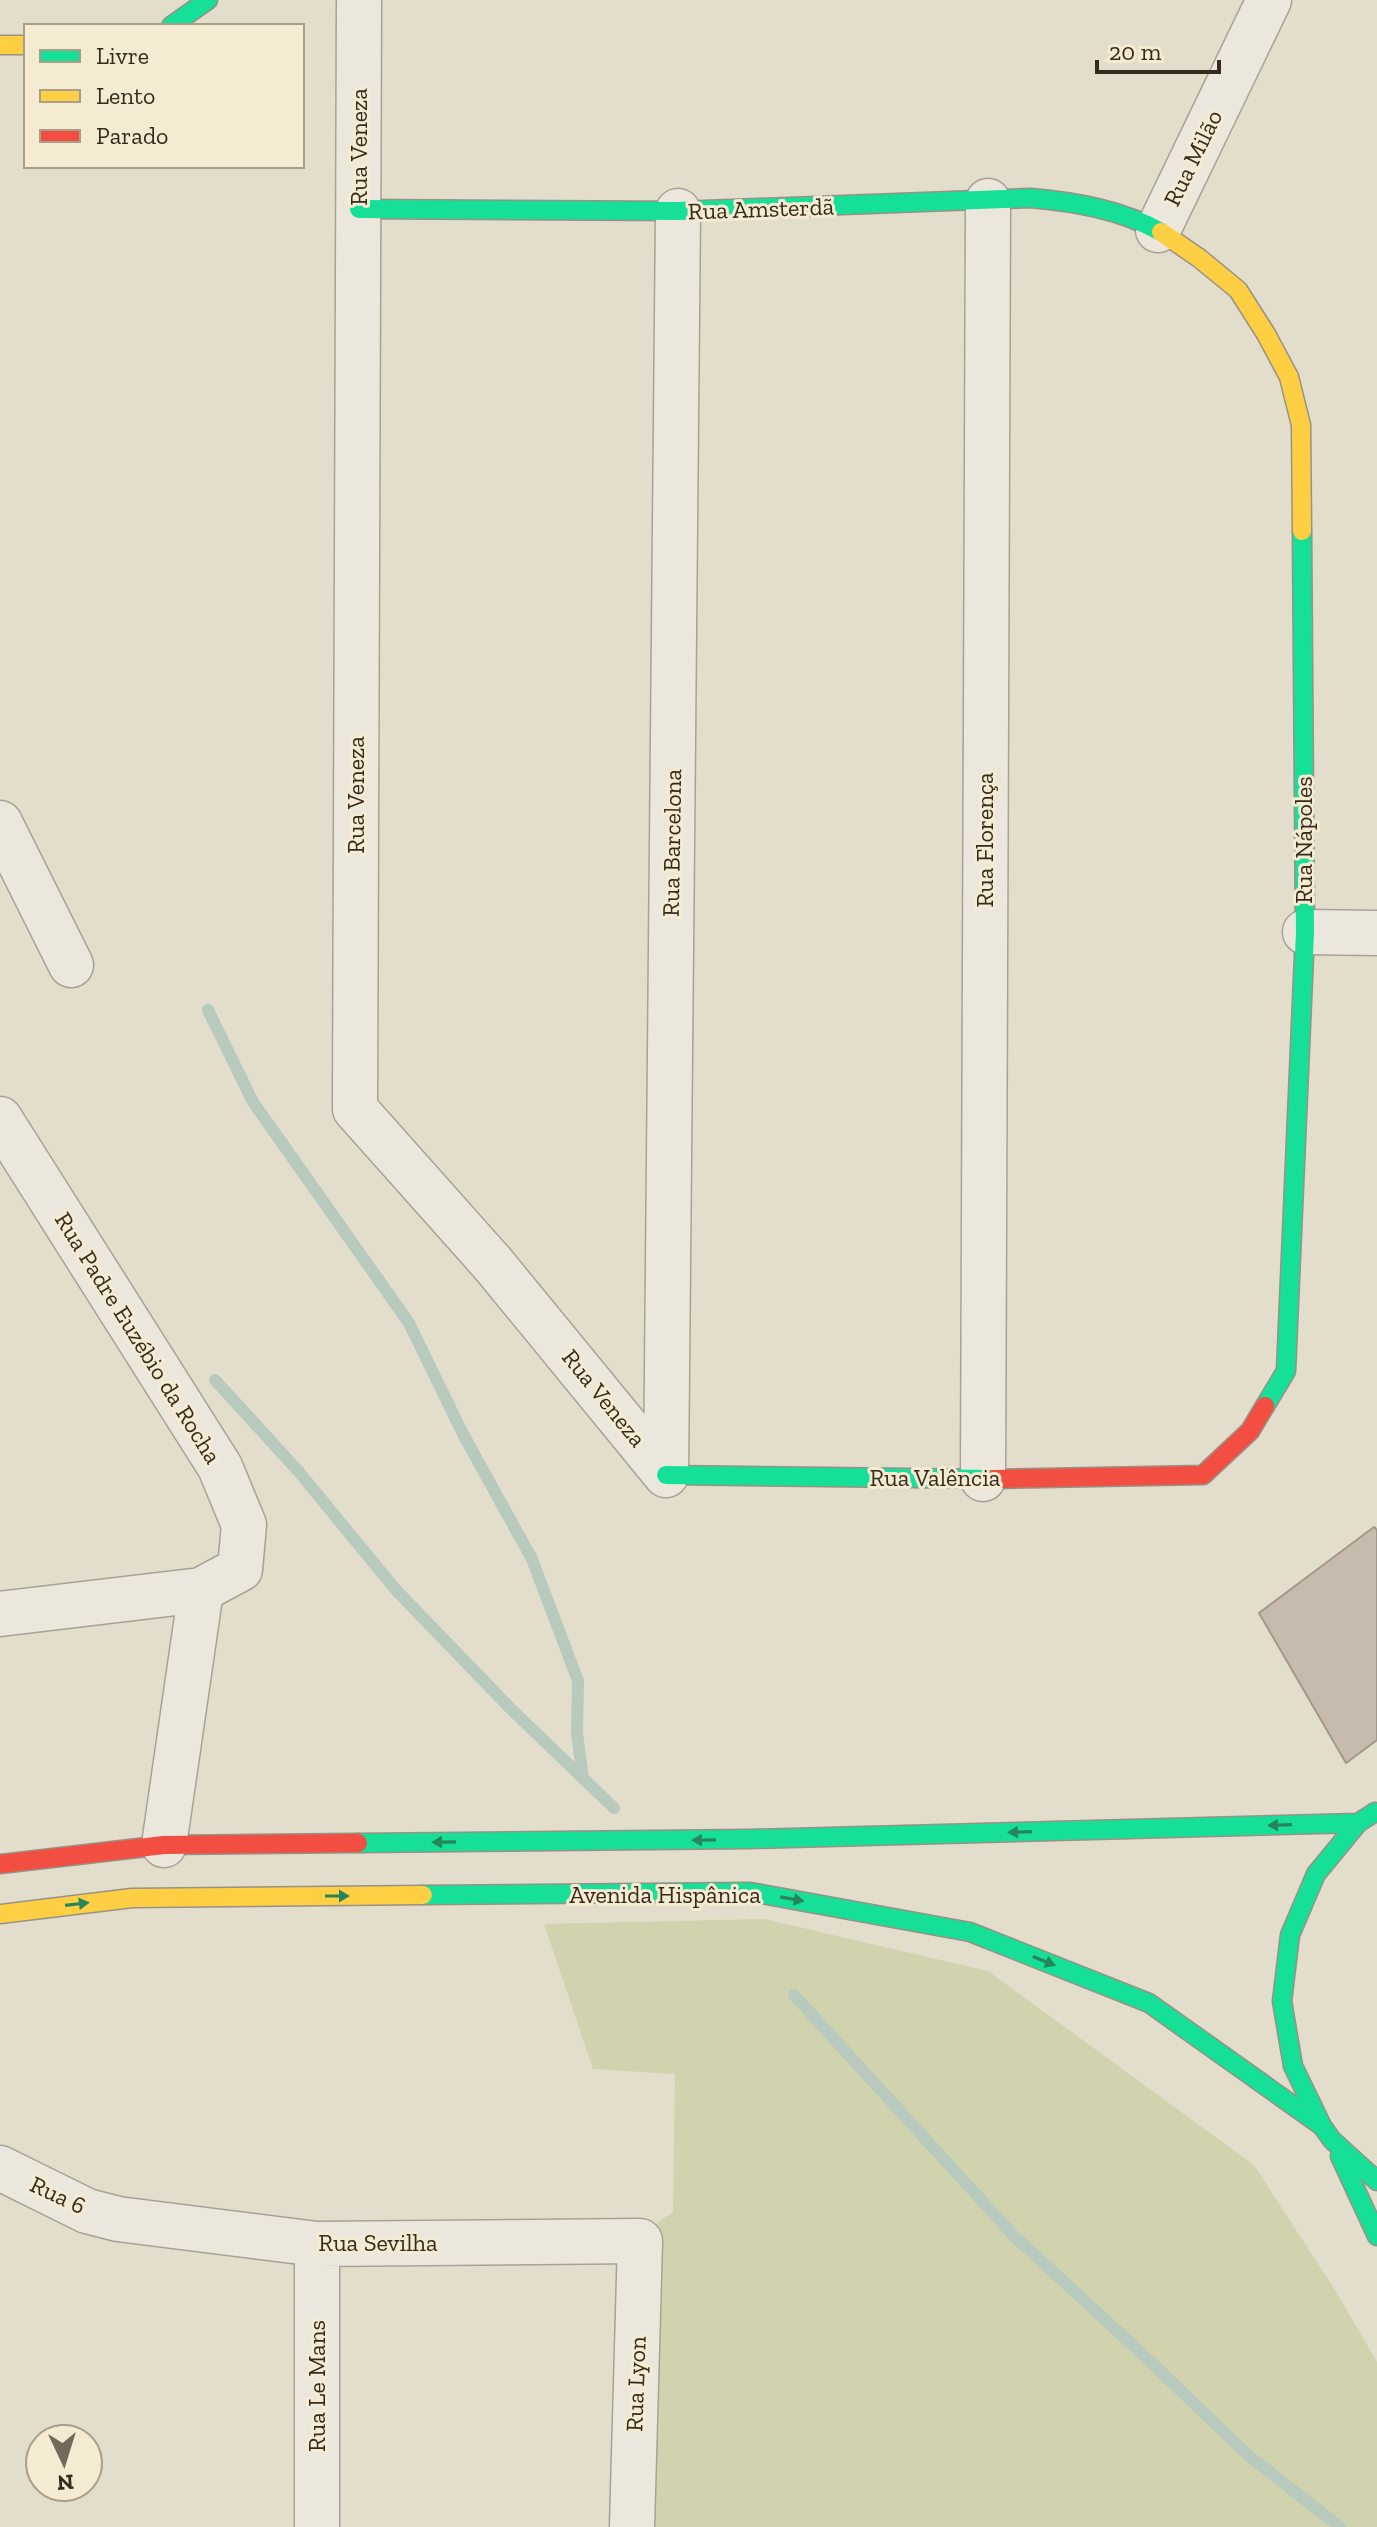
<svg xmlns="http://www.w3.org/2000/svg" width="1377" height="2527" font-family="'Zilla Slab',serif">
<rect width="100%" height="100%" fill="#e3ddcc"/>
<path fill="#d1d3af" d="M764 1919 988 1971 1254 2165 1335 2290 1377 2362V2527H621L623 2247 673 2212 675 2074 593 2069 544 1924Z"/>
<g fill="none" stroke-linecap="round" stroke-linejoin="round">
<path stroke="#b8c9be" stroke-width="12" d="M208 1010 253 1102 409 1323 463 1434 532 1559 578 1681 577 1733 583 1778
M215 1380 299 1472 396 1590 510 1708 614 1808
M794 1995 1015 2237 1136 2348 1249 2456 1340 2527"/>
</g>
<path fill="#c7bbad" stroke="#a3998b" stroke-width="2" d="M1374 1527 1377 1530V1740L1346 1763 1259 1613Z"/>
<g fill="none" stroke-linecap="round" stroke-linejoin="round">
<g stroke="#a8a295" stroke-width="47">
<path id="street" d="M359 0 355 1109 493 1264 666 1475
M1158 230 1269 0
M0 823 71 965
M1305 932 1377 933
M0 1119 220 1467 244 1525 240 1569 201 1590 0 1614
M666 1475 678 211
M983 1479 988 201
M164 1845 201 1590
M0 2168 87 2211 118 2219 317 2244 640 2241 632 2527
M317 2527V2244"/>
</g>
<g stroke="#989185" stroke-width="21">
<path id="fast" d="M171 26 208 0
M359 209 678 211 1031 198C1076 202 1122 210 1161 232
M1265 1406 1286 1371 1305 932 1302 531
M666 1475 994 1479
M1375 1812 1358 1823 1316 1874 1290 1935 1282 2001 1293 2066 1322 2126 1332 2140 1377 2181
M358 1843 748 1839 1358 1823
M423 1895 750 1892 970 1932 1149 2003 1322 2126
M1340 2156 1377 2236"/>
</g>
<g stroke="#989185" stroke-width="21">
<path id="slow" d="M0 45H26
M1161 232 1199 258 1238 290 1266 334 1289 377 1301 425 1302 531
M0 1914 132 1898 423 1895"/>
</g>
<g stroke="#989185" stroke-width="21">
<path id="jam" d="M994 1479 1203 1475 1250 1431 1265 1406
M0 1864 164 1845 358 1843"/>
</g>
<use href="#street" stroke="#ece7dd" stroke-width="44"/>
<use href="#fast" stroke="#16e098" stroke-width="18"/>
<use href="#slow" stroke="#ffcf43" stroke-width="18"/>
<use href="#jam" stroke="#f24e42" stroke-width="18"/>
</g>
<defs><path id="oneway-solid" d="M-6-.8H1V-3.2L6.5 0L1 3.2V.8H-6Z" transform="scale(2)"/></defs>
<g fill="#26855b">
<use href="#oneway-solid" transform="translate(1280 1825) rotate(178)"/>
<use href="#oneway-solid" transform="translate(1020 1832) rotate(178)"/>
<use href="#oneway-solid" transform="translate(704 1840) rotate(179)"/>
<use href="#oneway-solid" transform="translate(444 1842) rotate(179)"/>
<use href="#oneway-solid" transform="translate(337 1896)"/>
<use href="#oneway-solid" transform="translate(792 1899) rotate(10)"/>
<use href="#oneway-solid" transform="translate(77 1904) rotate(-7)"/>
<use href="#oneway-solid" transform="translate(1044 1961) rotate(22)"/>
</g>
<g text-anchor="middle" stroke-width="6" stroke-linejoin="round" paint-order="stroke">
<g font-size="24" fill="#362a1e" stroke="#f4ebd2">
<text transform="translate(359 147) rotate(-90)" y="8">Rua Veneza</text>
<text transform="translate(1193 158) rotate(-64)" y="8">Rua Milão</text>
<text transform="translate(761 209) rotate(-2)" y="8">Rua Amsterdã</text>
<text transform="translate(356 795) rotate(-90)" y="8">Rua Veneza</text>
<text transform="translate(985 840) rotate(-90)" y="8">Rua Florença</text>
<text transform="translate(1304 840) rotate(-90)" y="8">Rua Nápoles</text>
<text transform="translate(672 843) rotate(-89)" y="8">Rua Barcelona</text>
<text transform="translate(138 1338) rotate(58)" y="8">Rua Padre Euzébio da Rocha</text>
<text transform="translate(604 1398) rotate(51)" y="8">Rua Veneza</text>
<text x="935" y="1486">Rua Valência</text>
<text x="665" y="1903">Avenida Hispânica</text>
<text transform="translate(58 2195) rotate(25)" y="8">Rua 6</text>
<text x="378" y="2251">Rua Sevilha</text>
<text transform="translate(636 2384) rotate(-88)" y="8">Rua Lyon</text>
<text transform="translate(317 2386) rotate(-90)" y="8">Rua Le Mans</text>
</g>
</g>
<rect x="24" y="24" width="280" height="144" fill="#f4ebd2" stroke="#a89e8a" stroke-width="2"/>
<rect x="40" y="50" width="40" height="12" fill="#16e098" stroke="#a89e8a" stroke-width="2"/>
<text x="96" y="64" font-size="24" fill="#362a1e">Livre</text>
<rect x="40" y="90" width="40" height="12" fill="#ffcf43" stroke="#a89e8a" stroke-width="2"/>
<text x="96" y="104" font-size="24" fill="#362a1e">Lento</text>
<rect x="40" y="130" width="40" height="12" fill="#f24e42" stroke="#a89e8a" stroke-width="2"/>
<text x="96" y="144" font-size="24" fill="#362a1e">Parado</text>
<g transform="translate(64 2463) rotate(176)"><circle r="38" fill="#f4ebd2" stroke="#a89e8a" stroke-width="2"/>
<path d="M0-6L14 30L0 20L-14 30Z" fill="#73695b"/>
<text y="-12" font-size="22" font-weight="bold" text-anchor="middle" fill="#362a1e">N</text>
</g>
<path d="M1097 60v12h122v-12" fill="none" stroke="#362a1e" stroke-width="4"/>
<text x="1109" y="60" font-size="24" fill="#362a1e" stroke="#f4ebd2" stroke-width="6" paint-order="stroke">20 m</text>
</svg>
